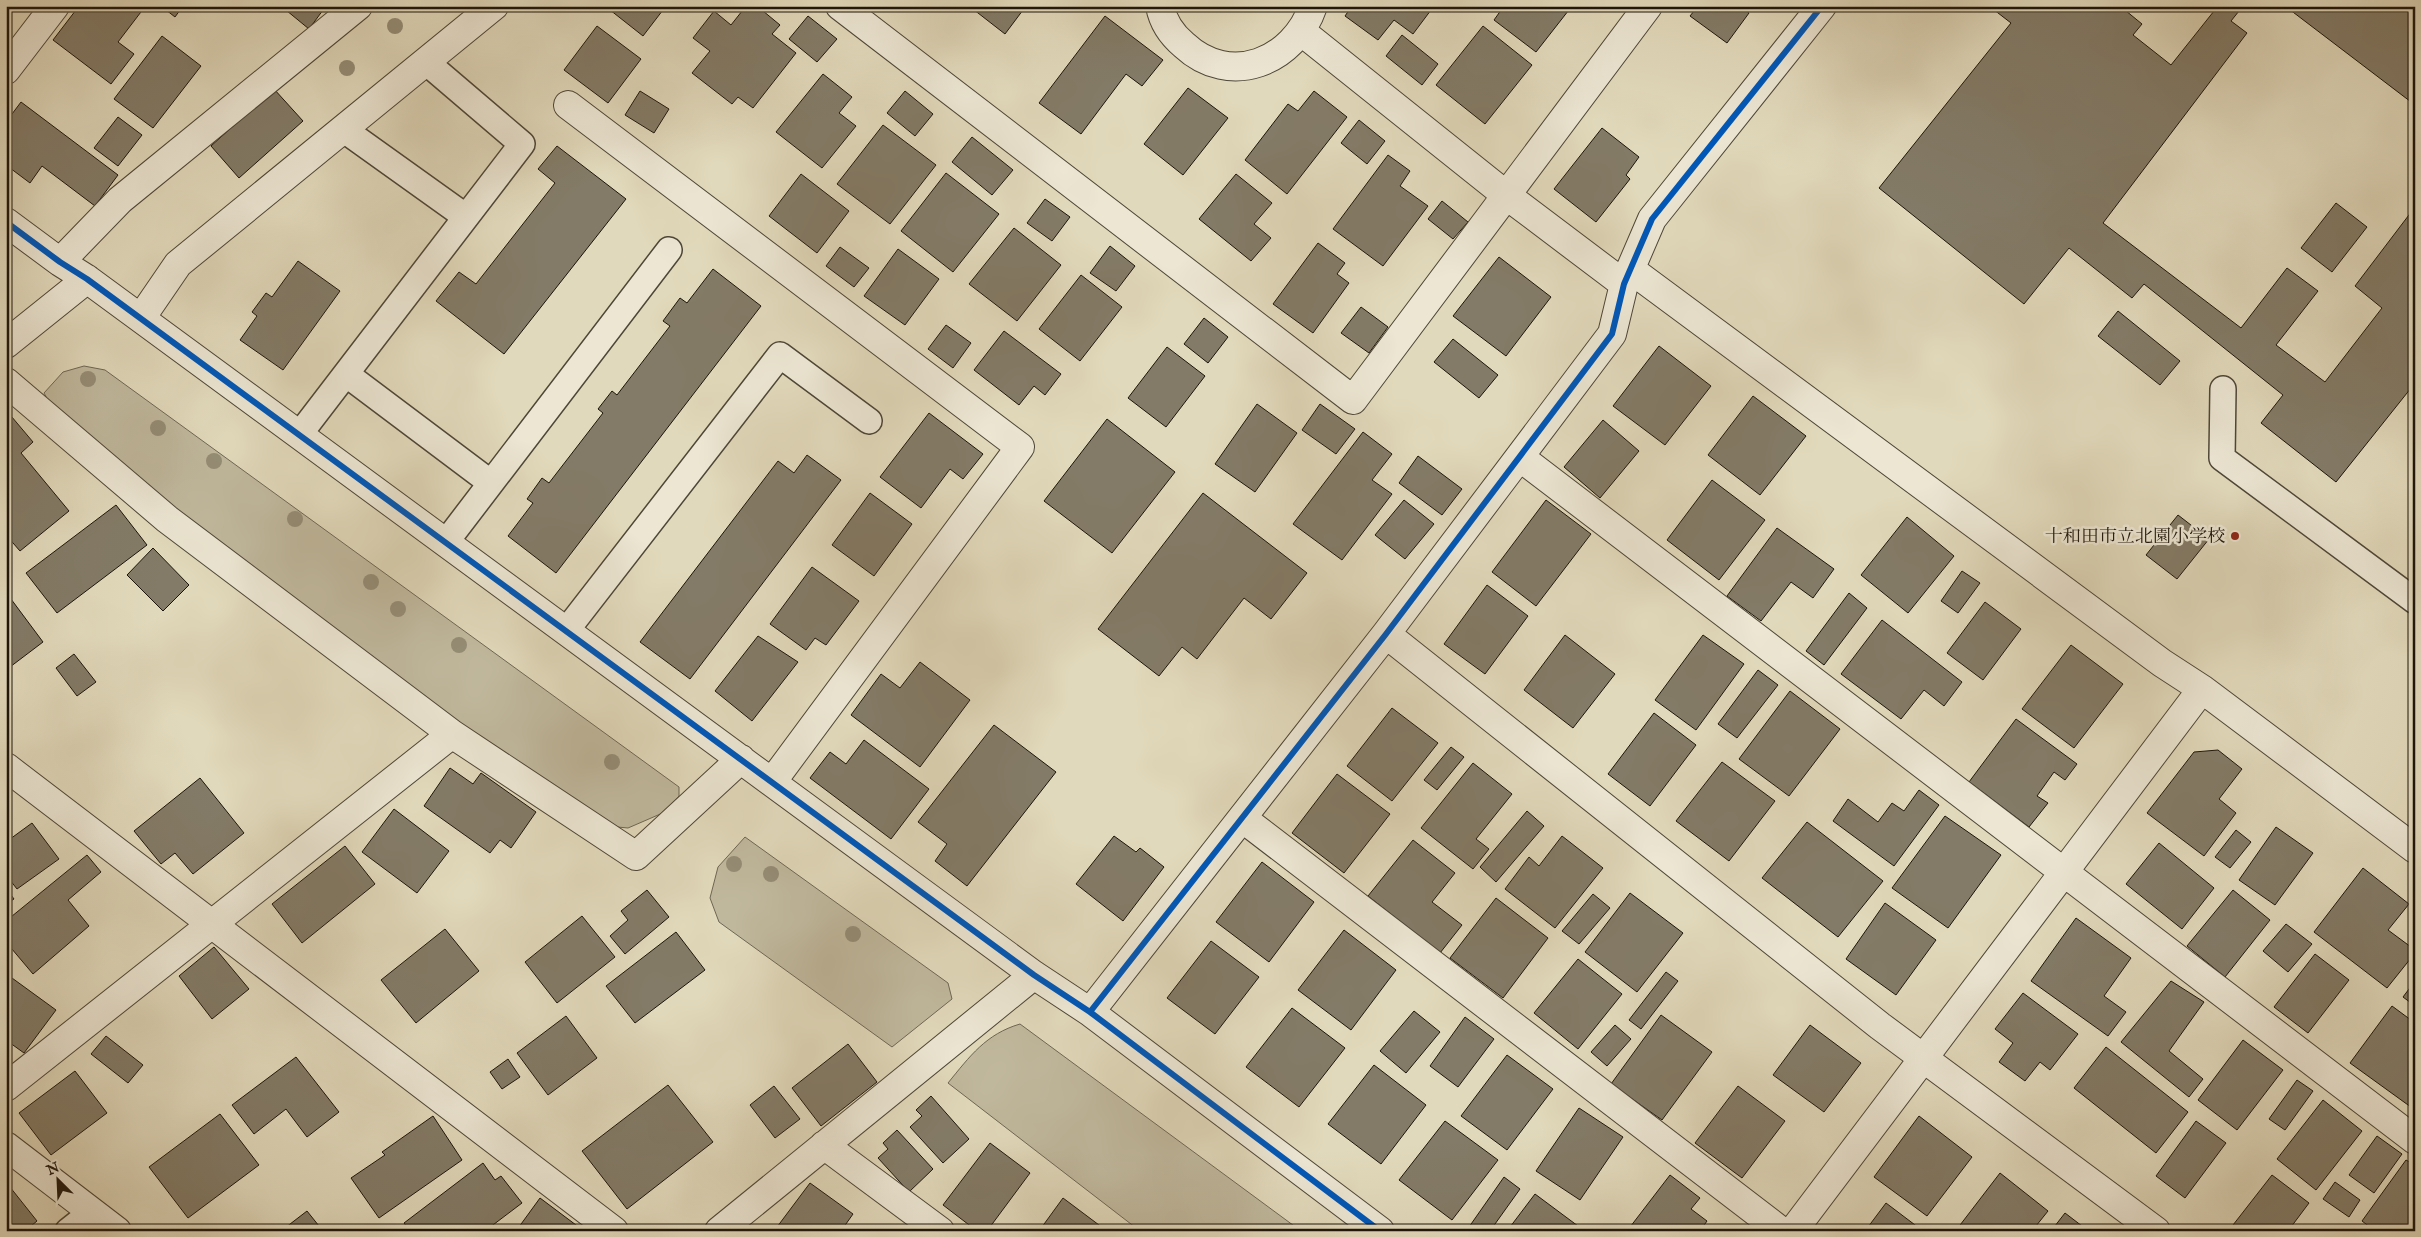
<svg xmlns="http://www.w3.org/2000/svg" width="2421" height="1237" font-family="'IM FELL English','Noto Serif JP',serif">
<rect width="100%" height="100%" fill="#e1d9bb"/>
<filter id="stains"><feTurbulence type="fractalNoise" baseFrequency=".004" numOctaves="4"/><feColorMatrix values="0 0 0 0 .2 0 0 0 0 .09 0 0 0 0 .02 0 0 0 .5 -.17"/></filter>
<radialGradient id="worn" r=".72"><stop offset=".6" stop-color="#630" stop-opacity="0"/><stop offset="1" stop-color="#630" stop-opacity=".3"/></radialGradient>
<path fill="#c0b89d" stroke="#6e6654" d="M84 366 105 370 679 787V796L665 812 628 828 607 826 397 683 200 531 54 411 44 393 63 372Z
M745 837 948 983 952 999 892 1047 719 922 710 898 718 867Z
M1020 1024 1301 1231H1140L948 1083C970 1056 986 1034 1020 1024Z"/>
<path fill="#837b67" stroke="#1d150b" d="M79 6 144 8 118 42 134 54 111 84 53 40Z
M161 6H183L175 17Z
M281 6H326L309 29Z
M605 6H666L643 36Z
M746 6H757L780 25 772 34 796 53 753 108 738 97 732 104 692 73 710 51 693 38 714 11 731 25Z
M969 6H1026L1005 34Z
M1352 6H1434L1413 34 1394 20 1378 40 1345 16Z
M1504 6H1572L1536 52 1494 20Z
M1698 6H1740L1749 13 1727 43 1690 16Z
M1989 6H2098L2102 9 2104 6H2120L2142 24 2133 35 2171 65 2218 6H2243L2231 21 2247 33 2103 223 2241 328 2287 268 2318 291 2276 345 2325 382 2382 308 2355 286 2415 207V383L2336 482 2261 423 2283 395 2144 284 2132 298 2069 248 2024 304 1879 188 2011 23Z
M2285 6H2415V105Z
M808 16 837 39 817 62 789 39Z
M1105 16 1163 60 1142 86 1126 74 1081 134 1039 103Z
M597 26 641 59 608 103 564 70Z
M1483 26 1532 65 1485 124 1436 85Z
M1402 35 1438 64 1422 85 1386 56Z
M162 36 201 66 153 128 114 99Z
M823 74 852 97 839 113 856 126 822 168 776 132Z
M1188 88 1228 118 1183 175 1144 144Z
M274 89 303 121 239 178 211 146Z
M640 91 669 109 654 133 625 115Z
M905 91 933 114 915 136 887 113Z
M1314 91 1347 117 1287 194 1245 160 1288 104 1298 111Z
M21 102 118 175 95 206 42 166 30 183 6 165V122Z
M118 117 142 135 118 166 94 148Z
M1359 120 1385 141 1367 164 1341 143Z
M883 125 936 165 890 224 837 184Z
M1602 128 1639 157 1626 175 1630 179 1596 222 1554 189Z
M972 137 1013 170 992 195 952 162Z
M557 146 626 199 504 354 436 301 459 272 476 284 555 183 538 169Z
M1388 155 1410 171 1400 186 1428 206 1383 266 1333 229Z
M946 173 999 214 953 272 901 231Z
M801 174 849 211 817 253 769 216Z
M1236 174 1272 203 1254 224 1271 238 1251 261 1199 219Z
M1045 199 1070 217 1052 241 1027 223Z
M1442 201 1468 222 1453 239 1428 219Z
M2336 203 2367 227 2332 272 2301 248Z
M1014 228 1061 265 1017 321 969 284Z
M1318 243 1345 263 1337 274 1349 283 1313 333 1273 304Z
M1110 246 1135 266 1116 291 1090 273Z
M840 247 869 268 854 287 826 266Z
M898 249 939 279 905 325 864 296Z
M1499 257 1551 297 1506 356 1453 316Z
M298 261 340 291 283 370 240 340 257 316 252 312 266 293 272 297Z
M713 269 761 306 556 573 508 536 533 503 527 499 542 478 549 483 603 413 598 409 612 391 617 395 670 326 663 321 680 298 687 303Z
M1081 275 1122 307 1080 361 1039 329Z
M1361 307 1388 327 1369 353 1341 333Z
M2118 311 2180 361 2160 385 2098 336Z
M1204 318 1228 337 1208 363 1184 344Z
M946 325 971 343 953 368 928 349Z
M1004 331 1061 374 1045 395 1034 386 1019 405 974 370Z
M1453 339 1498 375 1479 398 1434 362Z
M1659 346 1711 386 1665 445 1613 406Z
M1167 347 1205 376 1166 427 1128 398Z
M1753 396 1806 436 1760 495 1708 455Z
M1257 404 1297 433 1255 492 1215 464Z
M1320 404 1355 429 1336 454 1302 430Z
M6 410 33 442 21 453 69 511 20 551 6 535Z
M929 413 983 454 963 479 950 469 921 508 880 477Z
M1107 419 1175 472 1112 553 1044 501Z
M1603 420 1639 451 1600 498 1564 467Z
M1363 432 1392 454 1372 480 1392 494 1342 560 1293 524Z
M807 455 841 480 690 679 640 642 778 461 794 473Z
M1418 456 1462 489 1442 515 1399 483Z
M1712 480 1765 520 1719 580 1667 540Z
M870 493 912 524 874 576 832 545Z
M1203 493 1307 573 1271 619 1244 598 1197 659 1182 647 1159 676 1098 629Z
M1404 500 1434 524 1405 559 1375 535Z
M1546 500 1591 534 1536 606 1492 572Z
M116 505 147 545 57 613 26 573Z
M2178 515 2209 539 2177 579 2146 555Z
M1907 517 1954 556 1908 613 1861 575Z
M1777 528 1834 569 1813 598 1791 582 1761 621 1727 596Z
M153 548 189 585 163 611 127 575Z
M812 567 859 601 826 645 815 638 806 650 770 624Z
M1962 571 1980 583 1958 613 1941 601Z
M1487 585 1528 616 1485 674 1444 644Z
M1849 593 1867 608 1824 665 1806 651Z
M8 595 43 642 6 670V596Z
M1985 602 2021 629 1983 680 1947 653Z
M1882 620 1962 682 1944 706 1924 690 1901 719 1841 674Z
M1565 635 1615 674 1573 728 1524 690Z
M1703 635 1744 664 1696 730 1655 700Z
M758 636 798 662 752 721 715 691Z
M2071 645 2123 684 2074 748 2022 709Z
M74 654 96 682 77 696 56 668Z
M920 662 970 700 920 767 851 715 881 674 900 688Z
M1758 670 1778 685 1737 738 1718 724Z
M1790 691 1840 729 1789 796 1739 759Z
M1392 708 1438 743 1392 801 1347 766Z
M1654 713 1696 745 1650 806 1608 774Z
M2016 719 2077 764 2065 780 2054 772 2037 796 2048 803 2029 827 1969 782Z
M994 725 1056 772 967 886 935 861 947 844 918 822Z
M864 740 929 789 891 839 810 778 830 752 846 764Z
M1451 747 1464 757 1437 790 1424 780Z
M2218 750 2242 769 2219 799 2236 813 2204 856 2147 813 2194 752Z
M1722 762 1775 801 1729 861 1676 821Z
M1473 763 1512 794 1476 839 1489 849 1473 869 1421 828Z
M450 768 473 784 481 773 536 812 511 848 500 840 490 853 424 806Z
M1337 774 1390 814 1344 873 1292 833Z
M200 778 244 833 193 874 175 853 161 864 134 831Z
M1919 790 1939 805 1894 866 1833 821 1848 799 1878 822 1892 803 1904 811Z
M394 809 449 851 417 893 362 852Z
M1527 811 1544 826 1496 882 1480 867Z
M1945 816 2001 855 1948 928 1892 888Z
M1807 822 1883 881 1838 937 1762 878Z
M32 823 59 859 17 889 6 875V842Z
M2276 827 2313 853 2275 905 2239 880Z
M2236 830 2251 842 2230 868 2215 857Z
M1114 836 1136 852 1140 848 1164 867 1123 921 1076 884Z
M1562 836 1603 868 1555 928 1505 889 1529 857 1539 866Z
M1413 840 1455 873 1432 902 1462 925 1440 953 1368 896Z
M2159 843 2214 888 2182 929 2126 884Z
M345 846 375 884 302 943 272 904Z
M87 855 101 872 68 900 89 926 33 974 6 942V921Z
M1262 862 1314 902 1269 962 1216 922Z
M2363 868 2409 904 2388 930 2415 950V953L2387 988 2314 932Z
M6 888 14 899 6 904Z
M647 890 669 917 625 954 610 936 628 920 621 911Z
M2233 890 2270 920 2225 977 2187 946Z
M1630 893 1683 933 1637 992 1585 952Z
M1593 894 1610 908 1579 944 1562 931Z
M1496 898 1548 938 1503 998 1450 958Z
M1885 903 1936 940 1896 995 1846 959Z
M582 916 615 957 557 1003 525 962Z
M2076 918 2131 958 2104 996 2126 1012 2108 1036 2031 981Z
M2286 924 2312 944 2288 972 2263 951Z
M445 929 479 971 416 1023 381 980Z
M1344 930 1396 970 1351 1030 1298 990Z
M676 932 705 970 635 1023 606 986Z
M1211 941 1259 977 1215 1034 1167 998Z
M214 947 249 989 212 1019 179 976Z
M2315 954 2349 980 2308 1033 2274 1007Z
M1578 959 1622 994 1578 1049 1534 1013Z
M1666 972 1678 981 1641 1029 1629 1020Z
M12 978 56 1010 24 1053 6 1040V986Z
M2171 981 2204 1002 2169 1051 2203 1079 2189 1097 2121 1042Z
M2415 981V1006L2403 997Z
M2023 993 2078 1034 2050 1070 2040 1062 2025 1081 1999 1062 2013 1043 1995 1029Z
M2392 1006 2415 1023V1110L2350 1063Z
M1292 1008 1345 1048 1299 1107 1246 1067Z
M1414 1011 1440 1032 1406 1073 1380 1051Z
M1661 1015 1712 1052 1662 1120 1611 1084Z
M566 1016 597 1058 548 1095 517 1053Z
M1465 1017 1494 1039 1458 1087 1430 1066Z
M1615 1025 1631 1039 1607 1066 1591 1052Z
M1810 1025 1861 1063 1824 1112 1773 1075Z
M106 1036 143 1065 128 1083 91 1054Z
M2243 1040 2283 1070 2237 1130 2198 1100Z
M848 1044 877 1082 821 1126 792 1088Z
M2106 1047 2188 1112 2156 1153 2074 1088Z
M1507 1055 1553 1089 1507 1150 1461 1116Z
M296 1057 339 1112 307 1137 286 1109 254 1134 232 1105Z
M508 1059 520 1077 502 1089 490 1072Z
M1374 1065 1426 1105 1381 1164 1328 1124Z
M75 1071 107 1113 51 1155 19 1113Z
M2297 1080 2313 1091 2285 1130 2269 1119Z
M668 1085 713 1142 627 1209 582 1151Z
M774 1086 800 1119 775 1138 750 1105Z
M1738 1086 1785 1121 1742 1178 1695 1143Z
M931 1096 969 1139 943 1163 910 1127 922 1116 916 1110Z
M2323 1100 2362 1131 2316 1190 2277 1159Z
M1579 1108 1623 1137 1580 1200 1536 1171Z
M220 1114 259 1165 188 1218 149 1167Z
M433 1116 462 1160 379 1218 351 1178 385 1155 382 1152Z
M1919 1116 1972 1157 1927 1216 1874 1177Z
M1445 1121 1498 1160 1452 1220 1399 1180Z
M2196 1121 2226 1143 2185 1198 2156 1176Z
M897 1130 933 1169 909 1192 878 1158 888 1149 883 1143Z
M2377 1136 2402 1154 2374 1193 2349 1175Z
M990 1143 1030 1173 987 1231H977L943 1205Z
M2406 1160 2415 1165V1231H2375L2362 1221Z
M483 1163 495 1180 501 1176 522 1203 485 1231H410L404 1223Z
M2000 1173 2048 1211 2032 1231H1959L1957 1229Z
M1670 1175 1700 1198 1691 1209 1707 1221 1700 1231H1627Z
M2272 1175 2309 1203 2288 1231H2241L2233 1225Z
M1504 1177 1520 1189 1490 1231H1474L1469 1227Z
M6 1182 37 1221 25 1231H6Z
M2335 1182 2360 1200 2349 1217 2323 1199Z
M810 1183 853 1214 841 1231H774Z
M1535 1194 1578 1226 1575 1231H1507Z
M540 1198 584 1231H516Z
M1063 1198 1107 1231H1039Z
M1886 1203 1923 1231H1865Z
M307 1211 323 1231H281Z
M2065 1213 2082 1226 2079 1231H2051Z"/>
<g fill="none" stroke-linecap="round" stroke-linejoin="round">
<g stroke="#4e4637" stroke-width="28">
<path id="service" d="M343 129 466 217
M346 374 491 483
M2223 389 2222 458 2415 601
M299 435 522 144 426 62
M446 542 669 250
M566 631 780 355 869 421
M68 1231 92 1212"/>
</g>
<g stroke="#4e4637" stroke-width="30">
<path id="minor" d="M840 6 1353 400 1648 6
M1160 6C1163 22 1172 35 1184 45 1230 88 1294 62 1313 6
M1302 32 1506 195 1624 284
M6 70 55 6
M568 105 1020 447 772 782
M6 222 60 262 87 279 1034 975 1090 1012 1380 1231
M60 262 120 200 358 6
M1630 269 2162 663 2202 689 2415 849
M141 318 178 264 494 6
M6 344 87 279
M6 382 167 519 452 734 636 856 741 759
M1521 458 2415 1140
M1386 634 1880 1026 2156 1231
M6 767 614 1231
M1242 818 1781 1231
M1090 1012 1386 634 1612 334 1624 284 1652 219 1822 6
M6 1087 452 734
M824 1145 940 1231
M6 1146 117 1231
M719 1231 1034 975
M1793 1231 2202 689"/>
</g>
<use href="#service" stroke="#ece6d3" stroke-width="25"/>
<use href="#minor" stroke="#ece6d3" stroke-width="28"/>
<g stroke="#ece6d3" stroke-width="9">
<path id="cycleway" d="M6 222 60 262 87 279 1034 975 1090 1012 1380 1231
M1090 1012 1386 634 1612 334 1624 284 1652 219 1822 6"/>
</g>
<use href="#cycleway" stroke="#0057b8" stroke-width="6"/>
</g>
<g fill="#958d76">
<circle cx="395" cy="26" r="8"/>
<circle cx="347" cy="68" r="8"/>
<circle cx="88" cy="379" r="8"/>
<circle cx="158" cy="428" r="8"/>
<circle cx="214" cy="461" r="8"/>
<circle cx="295" cy="519" r="8"/>
<circle cx="371" cy="582" r="8"/>
<circle cx="398" cy="609" r="8"/>
<circle cx="459" cy="645" r="8"/>
<circle cx="612" cy="762" r="8"/>
<circle cx="734" cy="864" r="8"/>
<circle cx="771" cy="874" r="8"/>
<circle cx="853" cy="934" r="8"/>
</g>
<circle fill="#8f2418" stroke="#ece6d3" stroke-width="2" cx="2235" cy="536" r="5"/>
<g text-anchor="middle" stroke-width="5" stroke-linejoin="round" paint-order="stroke">
<g font-size="18" fill="#1d150b" stroke="#ece6d3" text-anchor="end">
<text x="2225" y="542">十和田市立北園小学校</text>
</g>
</g>
<rect width="2421" height="1237" fill="none" stroke="#e1d9bb" stroke-width="25"/>
<rect x="8" y="8" width="2406" height="1222" fill="none" stroke="#1d150b" stroke-width="2.5"/>
<rect x="12" y="12" width="2396" height="1212" fill="none" stroke="#1d150b"/>
<g transform="translate(58 1180) rotate(336)" stroke="#ece6d3" stroke-width="4" paint-order="stroke">
<path d="M0-4L9 19L0 12L-9 19Z" fill="#1d150b"/>
<text y="-8" font-size="14" font-weight="bold" text-anchor="middle" fill="#1d150b">N</text>
</g>
<rect width="100%" height="100%" filter="url(#stains)"/>
<rect width="100%" height="100%" fill="url(#worn)"/>
</svg>
